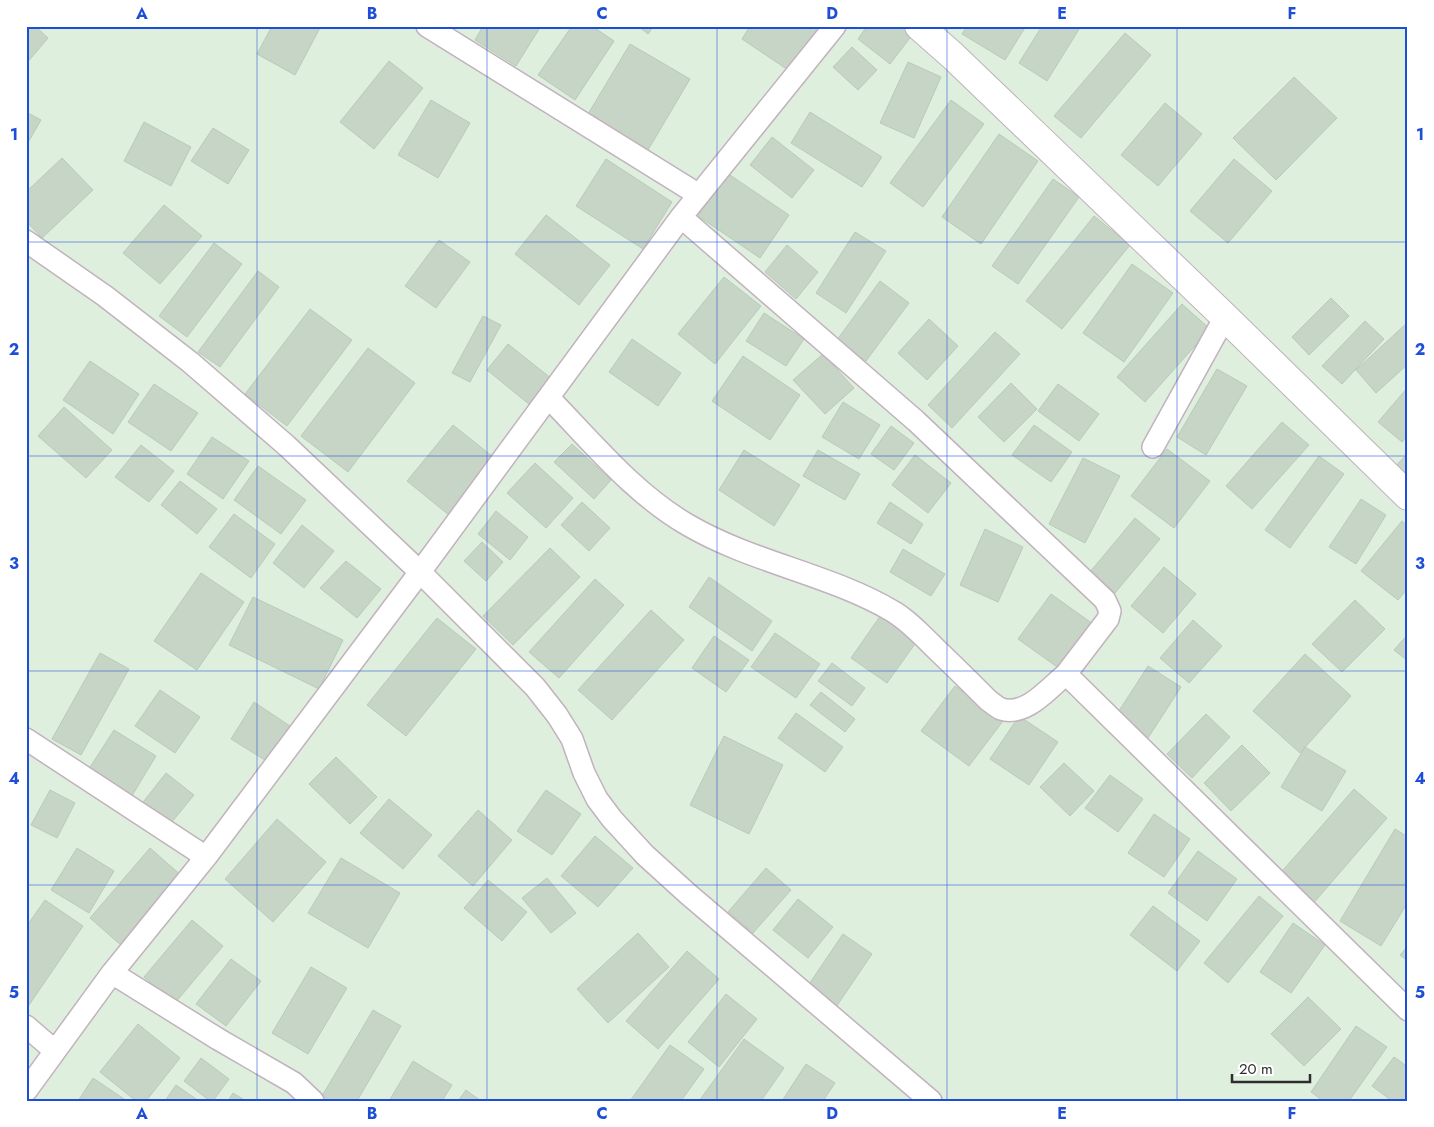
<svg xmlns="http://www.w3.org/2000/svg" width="1434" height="1127" font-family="Jost,sans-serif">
<rect width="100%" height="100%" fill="#dfefde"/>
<path fill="#c7d5c7" stroke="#b7cbb8" d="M26 26H35L48 38 26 64Z
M272 26H321L295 75 257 54Z
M483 26H541L516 66 475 40Z
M572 26H592L614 41 575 100 538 75Z
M638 26H654L648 34Z
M750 26H813L822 32 794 74 742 39Z
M867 26H902L913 34 890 64 858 39Z
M967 26H1026L1005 60 962 34Z
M1042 26H1081L1047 81 1019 63Z
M1125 33 1151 55 1081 138 1054 116Z
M630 44 690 79 648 150 588 114Z
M852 47 877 70 858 90 833 67Z
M389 61 423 88 374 149 340 122Z
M908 62 941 77 914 138 880 123Z
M1294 77 1337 118 1276 180 1233 138Z
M431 100 470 123 438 178 398 155Z
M951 100 984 124 923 207 890 183Z
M1165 103 1202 134 1158 186 1121 155Z
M26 112 41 120 26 146Z
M810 112 882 157 862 187 791 143Z
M144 122 191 147 171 186 124 161Z
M213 128 249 150 228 184 191 161Z
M999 134 1038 161 981 244 942 217Z
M772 137 814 170 792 198 750 165Z
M62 158 93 190 42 238 26 221V192Z
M606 159 672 202 643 249 576 206Z
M1234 159 1272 191 1228 243 1190 211Z
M727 173 789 215 760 258 698 216Z
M1053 179 1079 197 1018 284 992 266Z
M164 205 202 236 160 284 123 253Z
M546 215 610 265 579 305 515 254Z
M1094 216 1130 245 1062 329 1026 301Z
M855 232 886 251 846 313 816 293Z
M439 240 470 262 436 308 405 286Z
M214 243 242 264 187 337 159 316Z
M787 245 818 272 796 299 765 272Z
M1132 264 1173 293 1124 362 1083 333Z
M258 271 279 287 220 367 198 352Z
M724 277 761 306 715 364 678 334Z
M880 281 909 303 866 361 837 340Z
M1331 298 1349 316 1309 355 1292 337Z
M1182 304 1210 329 1145 402 1117 377Z
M310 309 352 340 287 426 245 394Z
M764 313 804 339 786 366 746 341Z
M483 316 501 325 470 382 452 373Z
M929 319 958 346 927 380 898 353Z
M1365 321 1384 339 1342 384 1322 366Z
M1408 322V364L1376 393 1356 370Z
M995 332 1020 354 952 428 928 405Z
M632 339 681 373 658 406 609 372Z
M508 344 552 379 530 405 487 370Z
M368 348 415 383 348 472 301 436Z
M823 354 854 388 825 414 793 380Z
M743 356 800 395 770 440 712 401Z
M90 361 139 394 113 434 63 400Z
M1217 369 1247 386 1206 455 1177 437Z
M1011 383 1037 409 1004 442 978 417Z
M154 384 198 413 171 451 128 422Z
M1058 384 1099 414 1079 441 1038 411Z
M1408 387V435L1402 442 1378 422Z
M843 402 880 425 859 459 822 437Z
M64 407 112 450 86 478 38 436Z
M1282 422 1309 445 1252 509 1226 486Z
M453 425 497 460 450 516 407 481Z
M1034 425 1072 452 1051 482 1012 455Z
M891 426 914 443 894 470 871 454Z
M212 437 249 461 223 499 187 474Z
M572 444 611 480 594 499 554 462Z
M141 445 174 471 149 502 115 477Z
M1167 449 1210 481 1174 528 1131 496Z
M744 450 800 485 774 526 719 490Z
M818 450 860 474 845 500 803 476Z
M1408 453V487L1391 471Z
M915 455 951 483 928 513 892 485Z
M1319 456 1344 474 1290 548 1265 530Z
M1083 458 1120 476 1085 543 1049 524Z
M535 463 573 498 546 528 507 493Z
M258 466 306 500 281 534 234 500Z
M180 481 217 509 197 534 161 505Z
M1361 499 1386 515 1356 564 1329 547Z
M582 502 610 528 589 551 561 525Z
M890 502 923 524 911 544 877 523Z
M496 511 528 537 510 560 478 534Z
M234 514 275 544 251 578 209 547Z
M1135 518 1160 539 1115 593 1090 572Z
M1402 521 1408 526V588L1398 600 1361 571Z
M302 525 334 551 304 588 273 563Z
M985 529 1023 547 998 602 960 585Z
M482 542 503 562 486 581 464 561Z
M550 548 580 577 513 645 483 616Z
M903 549 945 574 931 596 890 572Z
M346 561 381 589 357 618 320 588Z
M1164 567 1196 594 1163 633 1131 606Z
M201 573 244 602 197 670 154 641Z
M709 577 772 621 752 651 689 607Z
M595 579 624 605 559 678 529 652Z
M1051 594 1093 624 1060 669 1018 639Z
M253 597 343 640 319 689 229 645Z
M1355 600 1385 629 1342 672 1312 644Z
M651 610 684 640 612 720 578 690Z
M883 612 920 637 887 683 851 658Z
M437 618 476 649 406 736 367 705Z
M1193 620 1222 646 1189 683 1160 658Z
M775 633 820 664 796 698 751 667Z
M1408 634V661L1394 650Z
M714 636 749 660 726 692 692 668Z
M100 653 129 669 81 755 52 739Z
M1305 654 1351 696 1300 753 1253 711Z
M832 663 865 688 852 706 818 681Z
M1148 666 1181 687 1148 738 1115 717Z
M955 686 1003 721 969 766 921 731Z
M160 690 200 717 175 753 135 726Z
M821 692 855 719 845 732 810 705Z
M254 702 290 726 268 762 231 739Z
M796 713 843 747 825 772 778 738Z
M1206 714 1230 737 1192 778 1167 754Z
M1019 716 1058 742 1029 785 990 759Z
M114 730 156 756 130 799 87 772Z
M724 736 783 765 749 834 690 805Z
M1242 745 1270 773 1231 811 1204 783Z
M1305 747 1346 771 1322 811 1281 787Z
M336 757 377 797 350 824 309 784Z
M1064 763 1094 791 1070 816 1040 787Z
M166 773 194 795 167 828 140 806Z
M1110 775 1143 799 1118 832 1085 808Z
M1354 789 1387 818 1311 906 1277 877Z
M50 790 75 803 57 838 31 825Z
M546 790 581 814 552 855 517 831Z
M389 799 432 835 403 869 360 833Z
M478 810 512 840 473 886 438 856Z
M1154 814 1190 839 1164 877 1128 853Z
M277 819 326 862 273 922 225 879Z
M1395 829 1408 837V902L1381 946 1340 921Z
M595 836 633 868 598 907 561 876Z
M77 848 114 871 89 913 51 890Z
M150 848 183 877 123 947 90 918Z
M1198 851 1237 879 1207 921 1168 893Z
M341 858 400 893 368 948 308 913Z
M766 868 791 890 753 933 728 912Z
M547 878 576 913 551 933 522 898Z
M488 880 527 912 502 941 464 908Z
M1259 896 1283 916 1228 983 1204 963Z
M798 899 833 927 808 958 773 930Z
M45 900 83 926 27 1008 26 927Z
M1153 906 1200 941 1177 971 1130 935Z
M192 920 223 946 175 1003 144 977Z
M1293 923 1325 945 1291 993 1260 972Z
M638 933 669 967 608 1023 577 989Z
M843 934 872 954 834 1010 805 990Z
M1408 946V961L1400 955Z
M687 951 719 979 658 1049 626 1021Z
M231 959 261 981 226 1026 196 1004Z
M311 967 347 988 308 1054 272 1033Z
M726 994 757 1019 719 1067 688 1042Z
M1308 997 1341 1029 1304 1066 1271 1034Z
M373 1010 401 1026 357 1101H330L322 1096Z
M138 1024 180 1058 146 1101H136L100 1072Z
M1356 1026 1387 1047 1349 1101H1323L1311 1092Z
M744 1039 784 1068 761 1101H699Z
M670 1045 704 1069 681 1101H630Z
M1394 1057 1408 1067V1101H1392L1372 1086Z
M201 1058 229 1079 213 1101H210L184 1081Z
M413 1061 452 1085 442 1101H389Z
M806 1064 835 1083 823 1101H782Z
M93 1078 127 1101H78Z
M176 1085 199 1101H165Z
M466 1090 481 1101H458Z
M233 1093 246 1101H228Z"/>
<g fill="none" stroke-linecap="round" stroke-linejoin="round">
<g stroke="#c1b2be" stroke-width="24">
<path id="street" d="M427 26 699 195
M681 217 916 421 1105 600 1110 611 1108 619 1066 674 1408 1010
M26 241 105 296 190 362 287 446 420 572 535 687 557 715 572 739 584 773 597 799 612 819 645 855 688 894 931 1101
M549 398C592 442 634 494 688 525 753 563 830 574 894 612 910 622 923 636 937 650 954 666 971 683 988 700 992 703 997 707 1001 709 1026 717 1049 688 1066 674
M1153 447 1225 317
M26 739 206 857
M112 973 218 1039 294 1083 313 1101
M26 1026 55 1051
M26 1091 112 973 206 857 420 572 681 217 835 26"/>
</g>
<g stroke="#c1b2be" stroke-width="30">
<path id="secondary" d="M919 26 953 56 1225 317 1408 496"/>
</g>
<use href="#street" stroke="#fff" stroke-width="21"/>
<use href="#secondary" stroke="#fff" stroke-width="28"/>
</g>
<path fill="none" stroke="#1d4ed8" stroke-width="1" stroke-opacity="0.55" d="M257 26V1101M487 26V1101M717 26V1101M947 26V1101M1177 26V1101M26 242H1408M26 456H1408M26 671H1408M26 885H1408"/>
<rect width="1434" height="1127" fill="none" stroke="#ffffff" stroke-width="55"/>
<path d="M1232 1074v8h78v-8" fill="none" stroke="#2d2d2d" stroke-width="2.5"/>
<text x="1239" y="1074" font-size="15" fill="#2d2d2d" stroke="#ffffff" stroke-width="4" paint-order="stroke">20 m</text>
<rect x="28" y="28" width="1378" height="1072" fill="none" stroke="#1d4ed8" stroke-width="2"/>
<g font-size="16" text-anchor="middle" font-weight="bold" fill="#1d4ed8">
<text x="142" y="19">A</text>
<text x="372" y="19">B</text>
<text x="602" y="19">C</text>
<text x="832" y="19">D</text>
<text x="1062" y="19">E</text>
<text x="1292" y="19">F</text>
<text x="14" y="140">1</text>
<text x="1420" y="140">1</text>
<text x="14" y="355">2</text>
<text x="1420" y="355">2</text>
<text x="14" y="569">3</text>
<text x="1420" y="569">3</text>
<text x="14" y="784">4</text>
<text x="1420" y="784">4</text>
<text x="14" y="998">5</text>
<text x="1420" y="998">5</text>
<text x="142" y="1119">A</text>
<text x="372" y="1119">B</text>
<text x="602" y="1119">C</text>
<text x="832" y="1119">D</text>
<text x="1062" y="1119">E</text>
<text x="1292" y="1119">F</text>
</g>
</svg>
